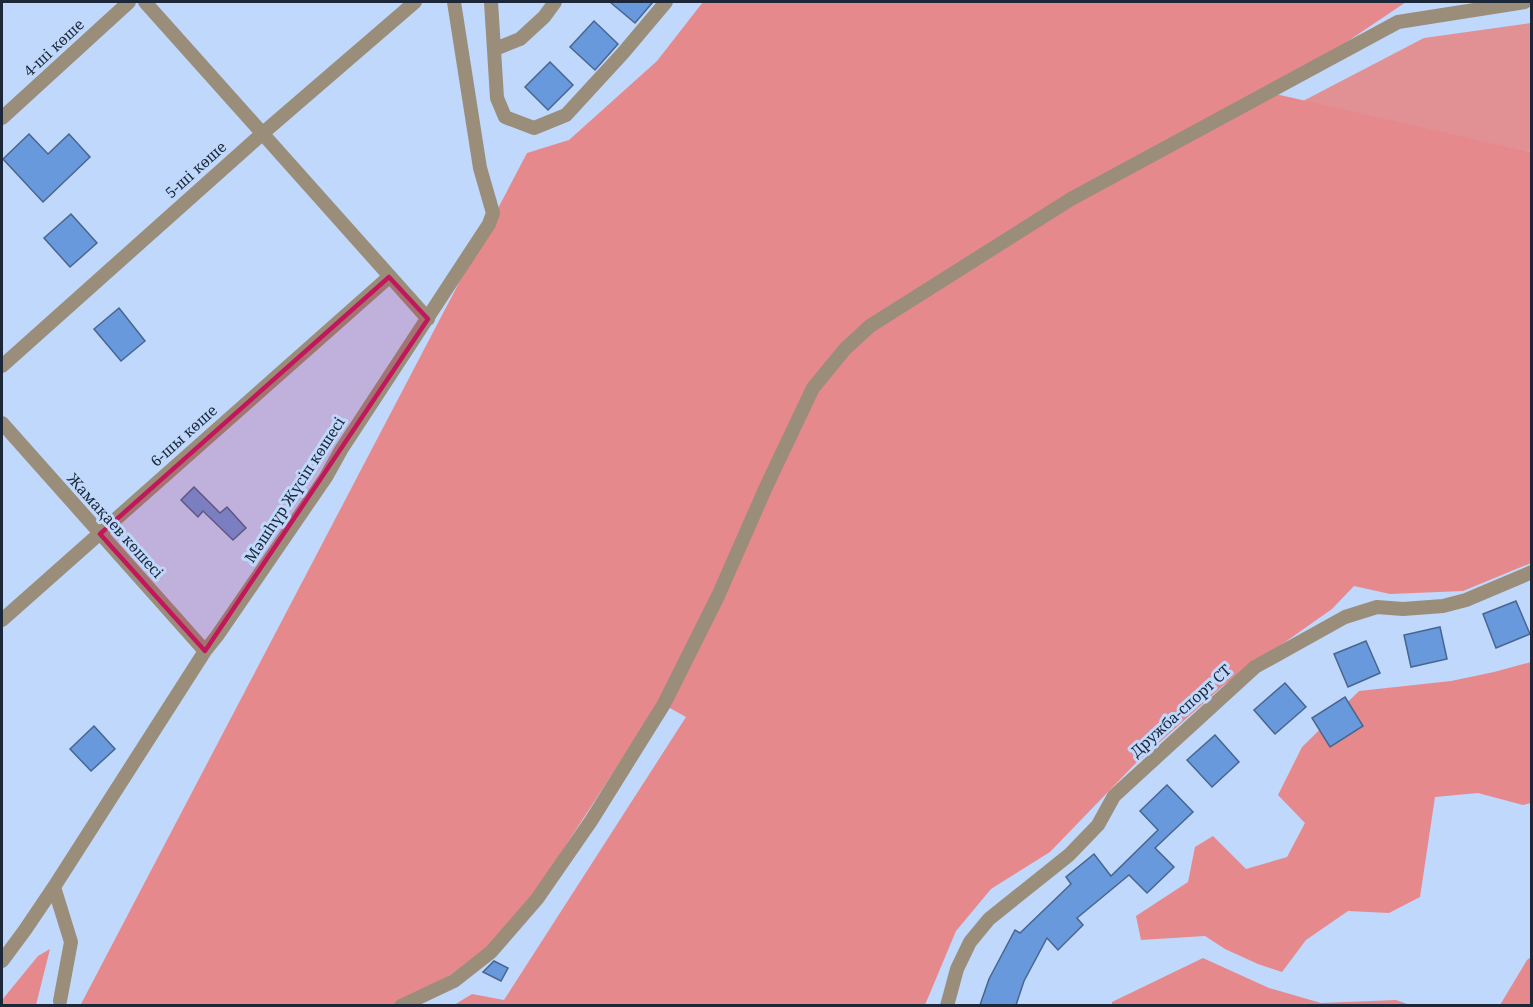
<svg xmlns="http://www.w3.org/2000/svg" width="1533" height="1007" font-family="'Noto Serif',serif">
<rect width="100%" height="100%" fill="#bfd8fc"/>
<path fill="#e19093" d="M1531 23V152L1303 101 1424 38Z"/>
<path fill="#e6898d" d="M703 2H1406L1271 93 1531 152V563L1463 591 1390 594 1354 586 1332 609 1224 685 1135 764 1050 852 991 889 956 931 925 1005H454L472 994 504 1000 686 717 659 702 512 928 411 1005 80 1006 527 153 569 140 657 61Z
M1531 662V803L1523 805 1478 793 1435 797 1420 897 1389 913 1348 911 1306 940 1282 972 1258 964 1225 949 1205 936 1141 940 1136 916 1188 882 1195 847 1213 836 1246 869 1287 857 1305 823 1278 795 1302 747 1359 691 1451 681 1494 672Z
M50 949 36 1005H2V1000L38 956Z
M1531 957V1005H1500L1527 960Z
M1203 958 1269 988 1321 1003 1396 1000 1410 1005H1112V1002Z"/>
<path fill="#6999dd" stroke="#49658d" stroke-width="1.5" d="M610 2H653L635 23Z
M594 21 618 44 595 70 570 47Z
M550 62 573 85 548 110 525 87Z
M29 134 48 154 69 134 90 157 43 202 3 159Z
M71 214 97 243 70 267 44 238Z
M119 308 145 341 121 361 94 329Z
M194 487 220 513 227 507 246 528 233 540 203 511 198 517 181 500Z
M1516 601 1530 634 1496 648 1483 614Z
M1440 627 1447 659 1411 667 1404 635Z
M1366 641 1380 673 1348 687 1334 654Z
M1285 683 1306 707 1275 734 1254 710Z
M1345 697 1363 726 1330 747 1312 718Z
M94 726 115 749 91 771 70 749Z
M1215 735 1239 762 1212 787 1187 760Z
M1167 785 1193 812 1155 848 1174 867 1147 893 1129 875 1077 918 1083 925 1058 950 1047 938 1024 981 1016 1005H980L989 979 1015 930 1020 933 1071 884 1066 877 1094 854 1111 876 1158 830 1140 811Z
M494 961 508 968 501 981 483 972Z"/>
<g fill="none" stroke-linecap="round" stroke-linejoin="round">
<path stroke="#9a8d7a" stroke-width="14" d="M145 2 428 319
M491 2 497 98 505 117 534 128 566 115 623 53 666 2
M495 49 520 39 544 17 555 2
M2 118 129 2
M2 366 263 133 415 2
M2 423 205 651
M2 620 389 277
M54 887 71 942 60 1001
M2 961 25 930 54 887 205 651 217 636 326 477 341 450 489 224 493 213 480 168 454 2
M401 1006 454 981 491 952 537 899 591 821 664 704 718 596 766 487 813 388 845 349 870 326 1071 199 1398 22 1525 2
M947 1006 957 969 970 942 989 919 1069 855 1098 825 1114 796 1255 667 1345 617 1377 607 1403 609 1443 606 1466 600 1532 572"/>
</g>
<path fill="#c2185b" fill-opacity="0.2" stroke="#c2185b" stroke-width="4.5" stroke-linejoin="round" d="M389 277 428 319 205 651 100 534Z"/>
<g text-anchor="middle" stroke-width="6" stroke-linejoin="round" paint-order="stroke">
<g font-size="15" fill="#1c2839" stroke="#bfd8fc">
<text transform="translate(54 48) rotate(-43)" y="5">4-ші көше</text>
<text transform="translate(196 170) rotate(-42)" y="5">5-ші көше</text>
<text transform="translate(184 436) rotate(-42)" y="5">6-шы көше</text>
<text transform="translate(295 490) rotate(-57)" y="5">Мәшhүр Жүсіп көшесі</text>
<text transform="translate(115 526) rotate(48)" y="5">Жамақаев көшесі</text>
<text transform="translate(1181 711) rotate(-42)" y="5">Дружба-спорт СТ</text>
</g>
</g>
<rect width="1533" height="1007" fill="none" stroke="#1c2839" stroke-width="6"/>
</svg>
